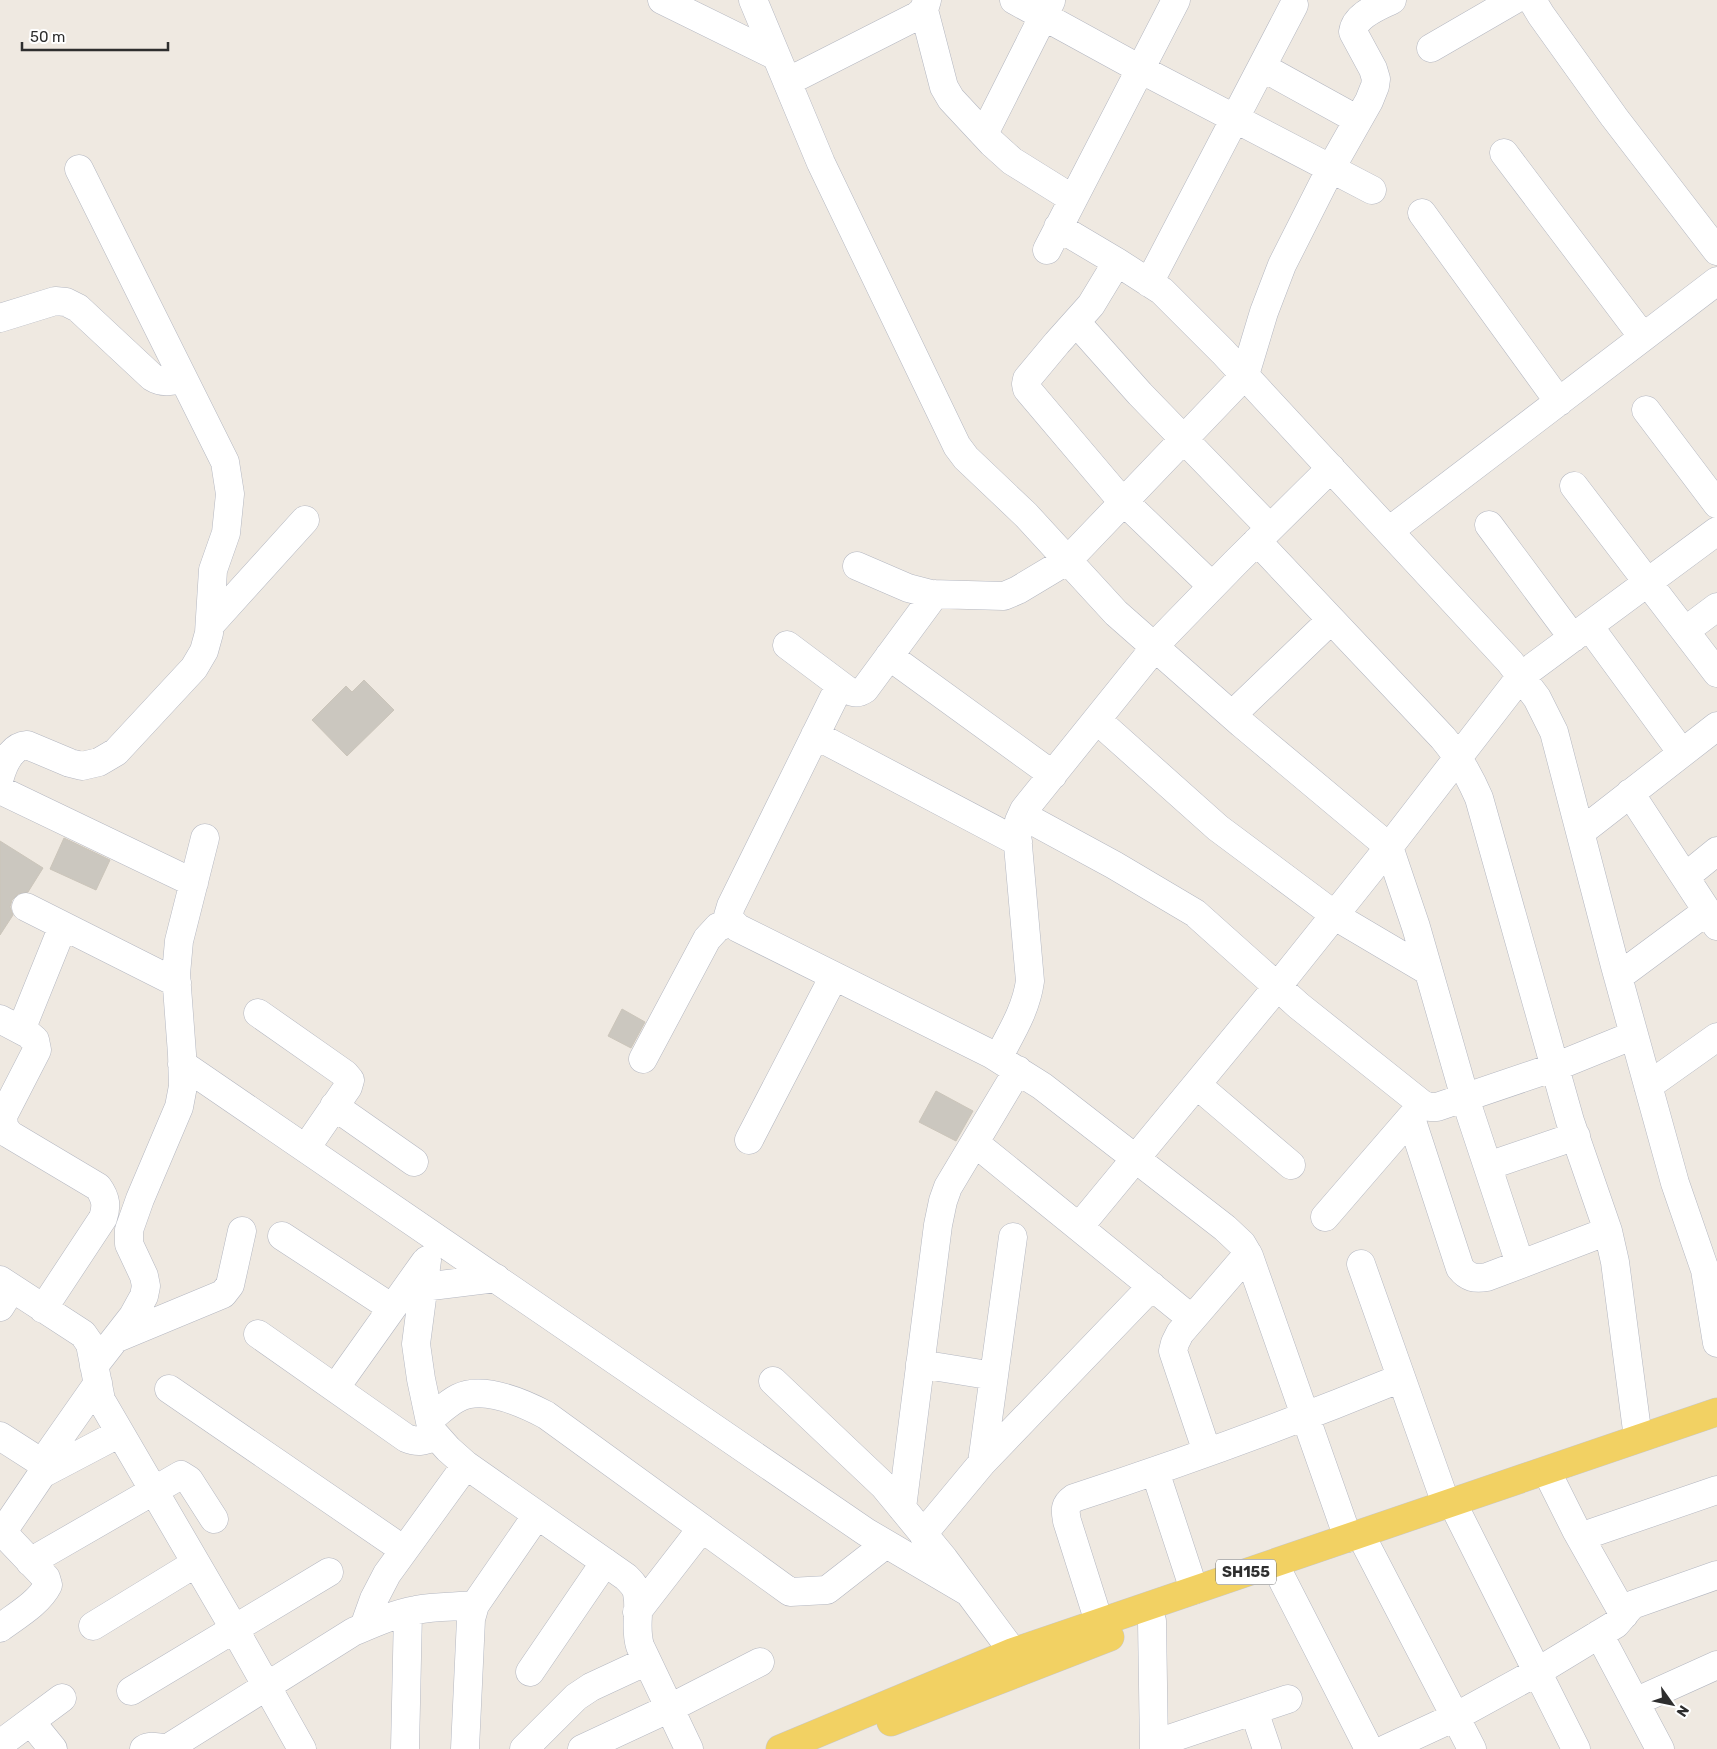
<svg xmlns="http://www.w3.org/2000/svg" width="1717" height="1749" font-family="Rubik,sans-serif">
<rect width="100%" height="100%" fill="#efe9e1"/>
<path fill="#cbc7bf" stroke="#cbc5ba" d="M364 680 394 710 347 756 312 720 346 686 352 692Z
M64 838 110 860 96 890 50 869Z
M0 841 43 868 28 892 18 894 12 900 10 907 13 915 0 935Z
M622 1009 645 1022 631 1048 608 1036Z
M936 1091 973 1111 956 1141 919 1122Z"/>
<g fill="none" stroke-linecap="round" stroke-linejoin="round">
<g stroke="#b4b7c1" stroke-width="29">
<path id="minor" d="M662 0 776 56
M753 0 821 163 957 446 966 458 1026 515 1116 613 1242 724 1389 847 1416 927 1465 1098 1520 1264
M1014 0 1140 69 1372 190
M1532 0 1541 15 1614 117 1717 251
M924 10 944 87 951 99 992 143 1012 161 1073 199
M1431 48 1514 0
M1262 67 1358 120
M787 82 917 16 924 10 927 0
M984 134 1051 1
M1504 153 1643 337
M1422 213 1559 402
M1058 227 1117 262 1162 291 1223 352 1510 662 1537 698 1554 732 1615 966 1675 1183 1705 1270 1717 1343
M1047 250 1176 0
M1117 262 1091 305 1057 343 1027 379 1026 384 1027 389 1115 493 1212 586
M1149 283 1294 5
M0 318 55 301 66 302 78 308 152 377C163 384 172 381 183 378
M1076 322 1140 394 1270 528
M1646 410 1717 504
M1574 486 1717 673
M1489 525 1573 638
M1389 531 1717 281
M1257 541 1443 738C1459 757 1469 775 1479 798L1570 1121 1608 1231 1615 1262 1638 1438
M857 566 908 588 931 594 1004 596 1018 590 1068 560 1245 375 1264 312 1282 265 1331 168 1369 101 1375 86 1376 79 1373 69 1353 32C1355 15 1378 7 1392 0
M210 625 305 520
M1589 626 1682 753
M1685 631 1717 607
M787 645 847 690C854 693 858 694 865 689L935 594
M889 656 1053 775
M840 685 731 906 728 916 732 922 738 928 991 1054 1042 1086 1225 1228 1242 1244 1249 1256 1348 1538
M1232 715 1331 620
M1097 720 1218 828 1340 919 1428 971
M815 735 1018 842
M0 777C4 763 12 746 27 745L70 763 82 766 99 762 116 752 194 668 204 651 209 633 213 570 226 533 230 494 225 462 79 169
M0 790 194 883
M1630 793 1717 926
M1022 815 1114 865 1195 913 1299 1006 1422 1104 1430 1107H1437L1555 1067 1634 1035
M1581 832 1717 726
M1685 877 1717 851
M26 907 177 983
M1618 977 1707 911
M258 1013 345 1074 350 1080 348 1087 306 1148
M0 1019 28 1034 35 1040 37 1050 3 1116 4 1126 9 1134 98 1187C106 1198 107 1206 103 1218L43 1309
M21 1030 63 926
M998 1058C1011 1033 1026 1010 1030 981L1017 834 1019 821 1024 810 1164 636 1235 563 1331 468
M643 1059 707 939 718 927 732 922
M182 1064 866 1532 968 1592
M1197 1085 1291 1165
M1648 1086 1717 1037
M334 1106 414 1162
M1411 1118 1460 1268C1468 1278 1475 1279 1487 1277L1608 1231
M749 1140 834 976
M975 1143 1192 1319
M1488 1166 1576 1136
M1325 1217 1420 1107
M1079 1227 1277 987 1389 847 1521 676 1717 531
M282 1236 392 1308
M427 1260 416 1344 421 1379 432 1431 448 1449 466 1465 626 1577C631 1582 636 1587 637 1593 641 1611 634 1626 640 1646L689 1749
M1361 1264 1446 1504
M0 1280 83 1334 90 1344 101 1400 235 1630 302 1749
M423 1287 496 1278
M0 1307 12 1288
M258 1334 406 1438C418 1443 425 1441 436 1436
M117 1338 223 1294 230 1285 242 1231
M920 1364 994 1376
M94 1366 133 1316 144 1296 146 1286 144 1276 129 1244V1230L140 1199 179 1107 183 1086 182 1054 176 974 179 941 205 838
M773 1381 884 1486 944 1559 1013 1652
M336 1387 425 1262
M169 1389 404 1550
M430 1419C439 1412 448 1403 458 1398 483 1385 523 1403 546 1415L790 1592 827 1590 886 1544
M0 1436 42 1463 44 1467 42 1474 6 1527 5 1533 8 1538 46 1578 48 1585C39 1603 16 1616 0 1628
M1207 1452 1173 1351 1175 1343 1180 1333 1248 1254
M42 1463 98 1383
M982 1463 1013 1237
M1155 1471 1194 1590
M42 1474 120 1433
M1551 1480 1576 1530 1624 1615
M902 1508 938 1225 943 1201 948 1187 1018 1070
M1457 1512 1576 1749
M923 1534 982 1463 1152 1286
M1580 1537 1717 1490
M1366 1545 1472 1749
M30 1562 181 1475 189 1480 214 1519
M1279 1573 1369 1749
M637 1612 702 1528
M1152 1621 1154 1749
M1099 1622 1067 1521C1065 1510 1064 1505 1074 1498 1185 1462 1294 1422 1401 1378
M93 1626 196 1563
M364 1627 374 1599 387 1574 466 1465
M1599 1634 1660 1749
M530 1672 605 1562
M131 1691 329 1572
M1635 1702 1717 1665
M1254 1711 1267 1749
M31 1722 53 1749
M0 1744 62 1698
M1154 1744 1288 1699
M144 1749C152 1744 159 1749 168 1748L353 1632C374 1623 394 1614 416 1610 435 1606 456 1607 475 1605
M405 1749 408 1612
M465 1749 471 1619 475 1605 537 1515
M524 1749 576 1697 591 1687 647 1661
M582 1749 670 1708 760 1662
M1386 1749 1455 1717 1537 1672 1616 1624 1632 1605 1717 1575"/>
</g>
<g stroke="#c9c9c9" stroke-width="29">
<path id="major" d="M891 1722 1110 1637
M780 1749 1013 1652 1717 1412"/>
</g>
<use href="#minor" stroke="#fff" stroke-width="28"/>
<use href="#major" stroke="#f2d163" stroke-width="28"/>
</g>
<g text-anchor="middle" stroke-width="4" stroke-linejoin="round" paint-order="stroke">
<rect fill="#fff" stroke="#6d6d6d" stroke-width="1" x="1216" y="1559.5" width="60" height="25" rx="4"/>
<g font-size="15" font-weight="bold" fill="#2e2e2e">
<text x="1246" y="1577">SH155</text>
</g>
</g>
<g transform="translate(1672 1704) rotate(123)" stroke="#ffffff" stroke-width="4" paint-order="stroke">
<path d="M0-4L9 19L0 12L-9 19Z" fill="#2e2e2e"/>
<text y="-8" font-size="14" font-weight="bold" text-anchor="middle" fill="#2e2e2e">N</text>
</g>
<path d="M22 42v8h146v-8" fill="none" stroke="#2e2e2e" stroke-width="2.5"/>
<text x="30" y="42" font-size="15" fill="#2e2e2e" stroke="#ffffff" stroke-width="4" paint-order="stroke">50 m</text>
</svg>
